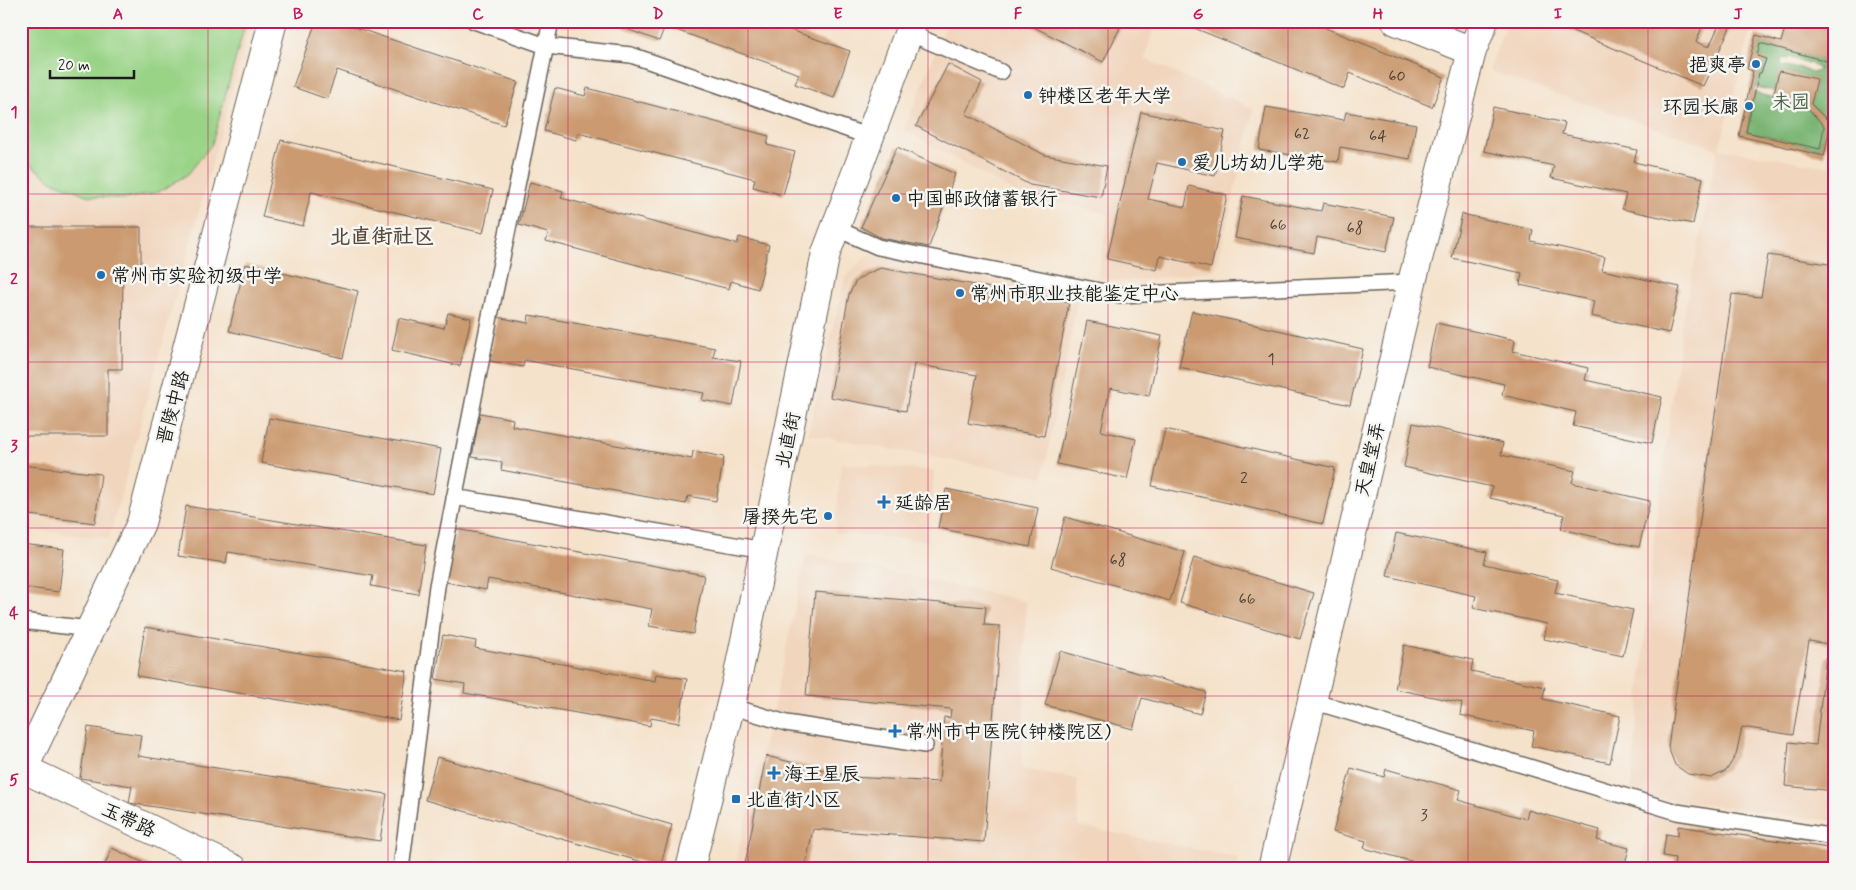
<svg xmlns="http://www.w3.org/2000/svg" width="1856" height="890" font-family="Mynerve,'LXGW WenKai TC',sans-serif">
<rect width="100%" height="100%" fill="#f6f6f2"/>
<filter id="ink" filterUnits="userSpaceOnUse"><feTurbulence type="fractalNoise" baseFrequency=".02" numOctaves="2"/><feDisplacementMap in="SourceGraphic" scale="10" xChannelSelector="R" yChannelSelector="G"/><feConvolveMatrix kernelMatrix="1 2 1 2 8 2 1 2 1" color-interpolation-filters="sRGB"/></filter>
<filter id="wash" filterUnits="userSpaceOnUse"><feTurbulence type="fractalNoise" baseFrequency=".0096" numOctaves="4" result="noise"/><feDisplacementMap in="SourceGraphic" scale="20" xChannelSelector="R" yChannelSelector="G"/><feGaussianBlur stdDeviation="1.12" result="paint"/><feColorMatrix in="noise" values="0 0 0 0 0 0 0 0 0 0 0 0 0 0 0 0 0 1.4 0 .05"/><feComposite in="paint" operator="in"/></filter>
<g filter="url(#wash)">
<rect width="100%" height="100%" fill="#f5e2cb"/>
<path fill="#f1d5bd" d="M21 21H251L109 539 21 528Z
M948 21H1155L1145 59 1254 109 1216 270 1125 282 1097 278 1109 214 1017 193 904 130Z
M1507 21H1754L1719 149 1835 168V821L1652 798 1631 790 1654 537 1682 324 1718 149 1489 71Z
M867 255 1078 298 1043 477 808 434 845 278Z
M841 463 934 471 928 541 835 533Z
M806 554 1026 601 1022 769 1077 779 1078 826 1239 858 1237 869H734L777 692Z
M1649 815 1835 843V869H1641Z"/>
<path fill="#99d386" stroke="#5a7851" d="M21 21H246L212 144 188 174 159 192 125 199 89 196 51 181 28 163V197L21 196Z"/>
<path fill="#7ab573" stroke="#4b6848" fill-rule="evenodd" d="M1760 43 1834 63 1835 60V86L1831 82 1827 83C1827 91 1821 99 1829 104L1826 119 1811 104 1817 79 1779 71 1774 91 1756 87 1759 73H1762L1765 59 1757 56ZM1790 57 1807 64 1810 63 1819 69 1816 72H1812L1798 67 1795 68 1781 65V61L1784 58 1788 59Z
M1755 93 1805 105 1824 126 1820 149 1746 132Z"/>
<g id="blocks">
<path fill="#cb9a70" d="M316 21H336L518 82 504 125 337 70 327 99 293 87Z
M605 21H765L850 51 834 98 795 84 799 74 665 26 659 41Z
M1022 21H1107L1120 28 1103 62Z
M1177 21H1309L1444 77 1432 107 1350 73 1344 89Z
M1549 21H1654L1661 24 1662 21H1698L1701 30 1696 42 1709 47 1721 21H1733L1703 86Z
M1787 21H1835L1834 63 1760 43 1757 56 1766 59 1761 73H1759L1746 132 1820 149 1824 126 1805 105 1773 97 1779 71 1817 79 1811 104 1826 119 1835 121V127L1830 126 1824 156 1739 136 1753 71 1747 69 1756 35 1781 42Z
M948 64 982 82 966 114 1045 155 1107 166 1101 197 1030 185 916 126Z
M555 88 585 96 587 88 769 136 767 145 795 152 783 195 753 187 755 179 578 133 576 140 544 131Z
M1266 107 1344 120 1346 112 1416 124 1410 159 1340 147 1338 162 1259 150Z
M1493 107 1565 123 1562 134 1637 150 1634 162 1703 178 1693 224 1622 209 1626 194 1551 178 1554 166 1484 151Z
M1141 112 1225 131 1215 176 1157 163 1148 199 1185 207 1189 186 1227 195 1211 268 1160 256 1157 270 1107 259Z
M281 140 493 190 483 233 311 192 303 226 262 217Z
M897 147 955 174 929 247 881 238 861 227Z
M530 182 563 191 561 198 737 244 739 237 769 245 758 289 731 281 729 289 546 241 548 233 519 225Z
M1243 196 1321 211 1323 203 1394 217 1386 252 1317 237 1314 253 1235 238Z
M1462 214 1533 230 1531 241 1605 257 1602 270 1680 287 1669 333 1591 316 1594 301 1520 285 1522 273 1452 258Z
M21 227H141V269L123 268 122 369H108V436H21Z
M1768 255 1835 265V645L1809 641 1793 735 1742 727 1736 755 1726 771 1711 778 1688 774 1675 765 1668 747 1732 294 1761 297Z
M245 264 358 291 343 358 229 331Z
M881 268 1069 302 1044 436 968 423 977 375 914 364 906 411 830 397 849 294 856 281 866 274Z
M1192 311 1363 349 1350 405 1179 367Z
M448 313 471 318 460 366 392 350 399 318 444 328Z
M529 315 715 348 713 357 741 361 733 406 702 400 704 393 524 360 523 367 490 361 497 317 528 323Z
M1087 321 1162 336 1149 396 1110 388 1101 431 1136 439 1127 479 1057 464Z
M1436 323 1515 340 1513 351 1588 368 1585 380 1662 397 1652 443 1573 426 1576 412 1502 395 1504 384 1427 367Z
M480 413 513 419 512 426 692 459 693 451 724 457 716 501 688 496 686 504 501 470 502 462 472 457Z
M269 418 441 449 433 494 261 463Z
M1413 423 1503 443 1501 455 1575 471 1572 483 1650 501 1639 547 1561 529 1564 515 1490 498 1492 487 1404 467Z
M1165 429 1335 468 1323 524 1152 486Z
M21 465 101 474 95 523 21 514Z
M946 489 1038 508 1030 547 938 528Z
M186 506 426 545 418 594 371 586 373 576 228 552 226 563 178 556Z
M1065 517 1185 552 1170 601 1051 567Z
M456 529 704 575 693 634 649 626 652 609 488 579 486 590 446 582Z
M1396 533 1487 552 1484 564 1558 580 1555 593 1633 610 1623 656 1544 639 1547 624 1473 608 1476 596 1387 576Z
M21 544 64 549 59 592 21 587Z
M1194 557 1314 593 1300 639 1180 603Z
M815 592 986 607 984 625 1000 626 984 842 813 829 805 869H744L766 756 852 777 939 782 944 717 950 718 951 709 806 696Z
M145 627 407 671 399 720 137 676Z
M443 635 476 641 475 648 655 681 656 674 687 679 679 723 651 718 650 726 464 693 465 684 435 679Z
M1404 645 1473 660 1471 671 1545 687 1543 699 1620 716 1610 763 1531 746 1534 731 1460 715 1462 703 1395 689Z
M1060 651 1206 692 1200 714 1142 698 1133 729 1045 705Z
M1826 657 1835 658V791L1785 786 1789 742 1816 745Z
M88 727 141 735 138 756 387 794 380 841 129 803 132 786 80 778Z
M437 757 672 825 660 867 425 800Z
M1351 768 1384 777 1386 769 1461 790 1458 800 1526 819 1528 810 1600 830 1597 840 1629 848 1624 869H1463L1441 863 1439 869 1364 848 1366 841 1333 832Z
M1678 826 1835 849V869H1674L1675 858 1663 856 1666 834 1678 836Z
M112 848 157 869H103Z
M427 863 447 868V869H425Z"/>
</g>
</g>
<g filter="url(#ink)">
<use href="#blocks" fill-opacity="0" stroke="#686159" stroke-width="1"/>
<g fill="none" stroke-linecap="round" stroke-linejoin="round">
<g stroke="#686159" stroke-width="18">
<path id="lane" d="M474 21 546 46 631 55 870 137
M909 33 1001 72
M835 228 878 247 1120 295 1412 282
M454 497 764 550
M21 621 90 629
M1312 701 1677 812 1835 837
M730 706 786 723 925 745
M401 869 437 586 491 311 551 21"/>
</g>
<g stroke="#686159" stroke-width="30">
<path id="street" d="M1396 21 1472 51
M24 769 234 869
M1272 869 1412 282 1472 51 1484 21"/>
</g>
<g stroke="#686159" stroke-width="30">
<path id="secondary" d="M21 774 141 523 273 21
M690 869 737 679 826 253 913 21"/>
</g>
<use href="#lane" stroke="#fff" stroke-width="15"/>
<use href="#street" stroke="#fff" stroke-width="28"/>
<use href="#secondary" stroke="#fff" stroke-width="28"/>
</g>
</g>
<path fill="none" stroke="#c2185b" stroke-width="1" stroke-opacity="0.55" d="M208 21V869M388 21V869M568 21V869M748 21V869M928 21V869M1108 21V869M1288 21V869M1468 21V869M1648 21V869M21 194H1835M21 362H1835M21 528H1835M21 696H1835"/>
<g fill="#1f6fb2" stroke="#f6f6f2" stroke-width="2">
<circle cx="1756" cy="64" r="5"/>
<circle cx="1028" cy="95" r="5"/>
<circle cx="1749" cy="106" r="5"/>
<circle cx="1182" cy="162" r="5"/>
<circle cx="896" cy="198" r="5"/>
<circle cx="101" cy="275" r="5"/>
<circle cx="960" cy="293" r="5"/>
<path d="M881.5 494.5h5v5h5v5h-5v5h-5v-5h-5v-5h5z"/>
<circle cx="828" cy="516" r="5"/>
<path d="M892.5 723.5h5v5h5v5h-5v5h-5v-5h-5v-5h5z"/>
<path d="M771.5 765.5h5v5h5v5h-5v5h-5v-5h-5v-5h5z"/>
<rect x="731" y="794" width="10" height="10" rx="2.5"/>
</g>
<g text-anchor="middle" stroke-width="5" stroke-linejoin="round" paint-order="stroke">
<g font-size="16" fill="#483c31">
<text x="1397" y="81">60</text>
<text x="1302" y="139">62</text>
<text x="1378" y="141">64</text>
<text x="1278" y="230">66</text>
<text x="1355" y="233">68</text>
<text x="1271" y="364">1</text>
<text x="1244" y="483">2</text>
<text x="1118" y="565">68</text>
<text x="1247" y="604">66</text>
<text x="1424" y="820">3</text>
</g>
<g font-size="19" fill="#1c1c1c" stroke="#f6f6f2" text-anchor="start">
<text x="1746" y="71" text-anchor="end">挹爽亭</text>
<text x="1038" y="102">钟楼区老年大学</text>
<text x="1739" y="113" text-anchor="end">环园长廊</text>
<text x="1192" y="169">爱儿坊幼儿学苑</text>
<text x="906" y="205">中国邮政储蓄银行</text>
<text x="111" y="282">常州市实验初级中学</text>
<text x="970" y="300">常州市职业技能鉴定中心</text>
<text x="895" y="509">延龄居</text>
<text x="818" y="523" text-anchor="end">屠揆先宅</text>
<text x="906" y="738">常州市中医院(钟楼院区)</text>
<text x="784" y="780">海王星辰</text>
<text x="746" y="806">北直街小区</text>
</g>
<g font-size="19" fill="#485c41" stroke="#f6f6f2">
<text x="1791" y="108">未园</text>
</g>
<g font-size="19" fill="#1c1c1c" stroke="#f6f6f2">
<text transform="translate(172 407) rotate(-75)" y="7">晋陵中路</text>
<text transform="translate(787 440) rotate(-78)" y="7">北直街</text>
<text transform="translate(1369 459) rotate(-77)" y="7">天皇堂弄</text>
<text transform="translate(129 819) rotate(25)" y="7">玉带路</text>
</g>
<g font-size="21" font-weight="bold" fill="#594839" stroke="#f6f6f2">
<text x="382" y="243">北直街社区</text>
</g>
</g>
<rect width="1856" height="890" fill="none" stroke="#f6f6f2" stroke-width="55"/>
<path d="M50 70v8h84v-8" fill="none" stroke="#1c1c1c" stroke-width="2.5"/>
<text x="58" y="70" font-size="15" fill="#1c1c1c" stroke="#f6f6f2" stroke-width="4" paint-order="stroke">20 m</text>
<rect x="28" y="28" width="1800" height="834" fill="none" stroke="#c2185b" stroke-width="2"/>
<g font-size="16" text-anchor="middle" font-weight="bold" fill="#c2185b">
<text x="118" y="19">A</text>
<text x="298" y="19">B</text>
<text x="478" y="19">C</text>
<text x="658" y="19">D</text>
<text x="838" y="19">E</text>
<text x="1018" y="19">F</text>
<text x="1198" y="19">G</text>
<text x="1378" y="19">H</text>
<text x="1558" y="19">I</text>
<text x="1738" y="19">J</text>
<text x="14" y="117">1</text>
<text x="14" y="284">2</text>
<text x="14" y="451">3</text>
<text x="14" y="618">4</text>
<text x="14" y="785">5</text>
</g>
</svg>
